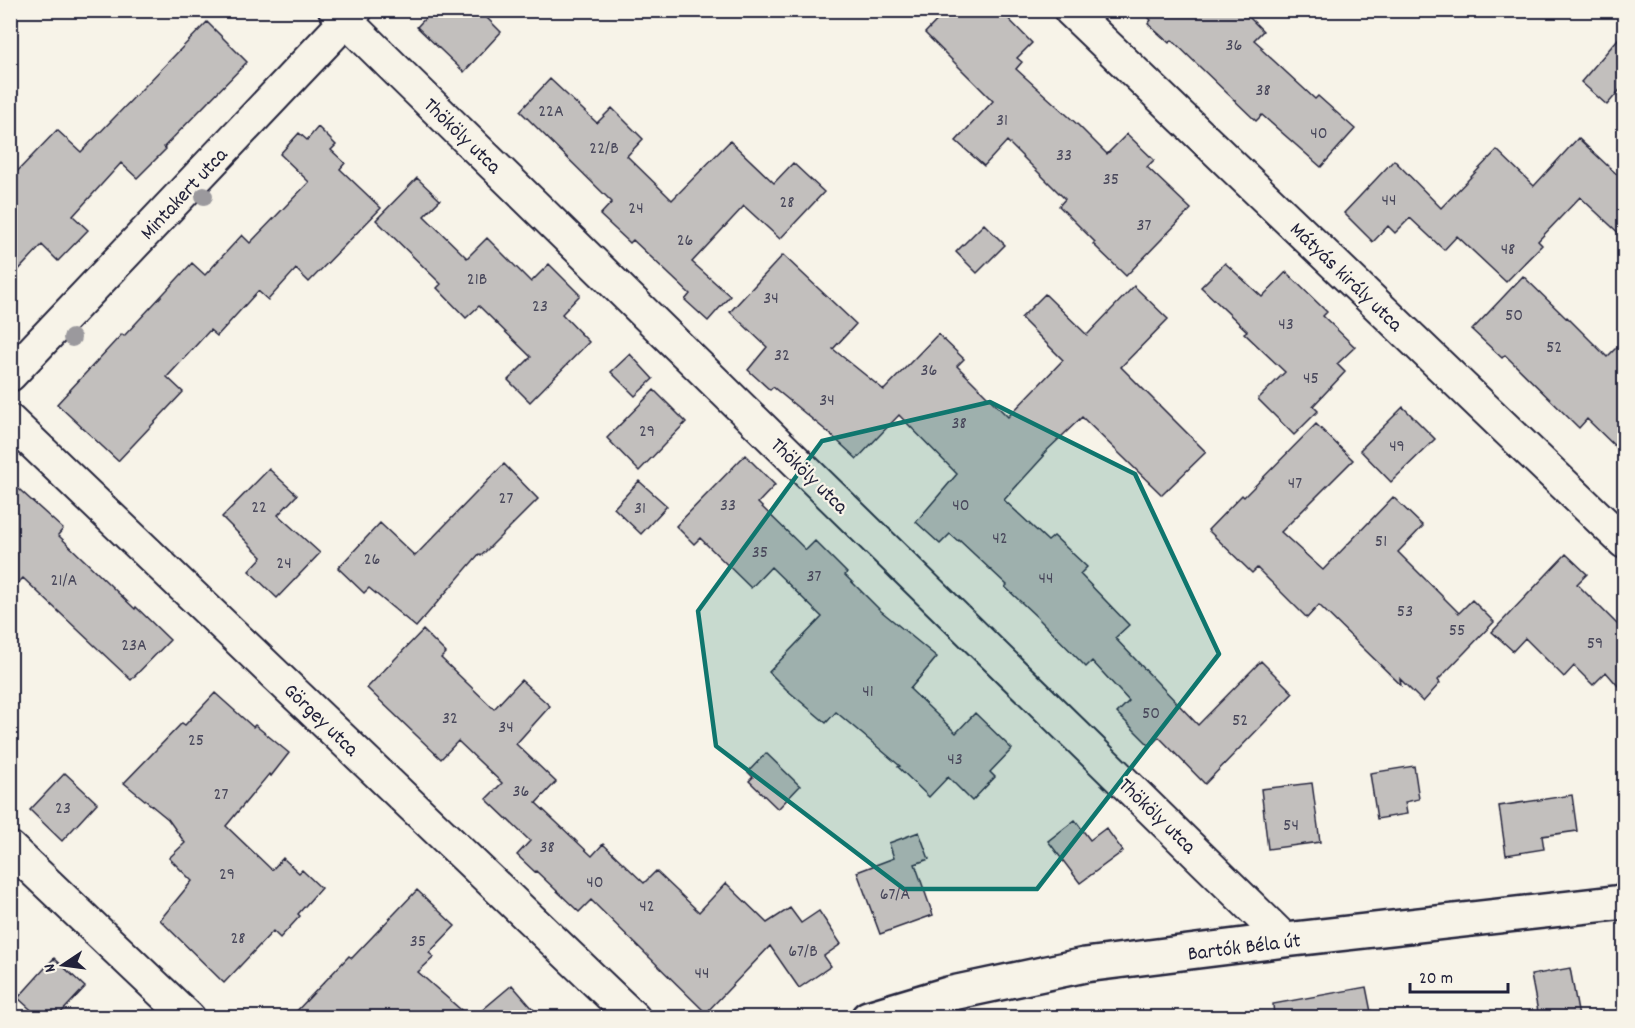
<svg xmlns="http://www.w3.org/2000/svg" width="1635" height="1028" font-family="Dekko,sans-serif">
<rect width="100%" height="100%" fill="#f7f3e8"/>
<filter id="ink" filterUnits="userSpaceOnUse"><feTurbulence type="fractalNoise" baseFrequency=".0167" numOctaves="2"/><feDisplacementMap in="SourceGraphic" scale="12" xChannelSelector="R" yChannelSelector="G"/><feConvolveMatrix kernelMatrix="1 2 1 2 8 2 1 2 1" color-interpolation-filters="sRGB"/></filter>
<g filter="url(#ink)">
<path fill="#c2bfbd" stroke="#22223b" stroke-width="1.5" d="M433 10H479L501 32 464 72 417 27Z
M947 10H1000L1032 43 1017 58 1022 62 1016 69 1078 125 1107 154 1127 134 1154 160 1147 167 1191 209 1126 276 1093 244 1095 242 1059 206 1065 199 1007 141 984 166 956 141 993 101 925 33Z
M1141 10H1242L1263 31 1254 40 1263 48 1261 49 1315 99 1318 96 1355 129 1321 167 1262 115 1256 121 1172 40 1169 43 1148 24 1151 20Z
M207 22 247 62 164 147 166 149 137 178 121 163 73 216 88 230 58 261 42 245 10 279V179L57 130 81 152Z
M1624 32V85L1607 105 1581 82Z
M550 79 597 123 612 108 643 139 627 156 672 200 730 141 774 183 793 163 824 192 780 239 744 206 692 262 730 296 708 321 685 300 690 294 633 240 630 243 600 215 612 202 520 111Z
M318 127 336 145 331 150 345 163 340 169 381 208 309 282 296 269 268 300 258 291 217 336 210 330 167 377 183 392 118 461 57 404 122 334 124 336 192 263 205 275 242 235 250 243 309 182 280 154 299 133 307 140Z
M1578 138 1624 181V238L1580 197 1538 241 1542 245 1506 282 1457 236 1444 250 1410 218 1395 233 1388 226 1373 242 1344 213 1394 160 1441 208 1497 150 1534 186Z
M417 178 440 200 424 216 467 258 487 238 531 282 549 264 580 295 562 314 589 342 530 402 508 380 531 357 479 306 466 318 437 288 441 284 376 220Z
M984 224 1005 245 977 273 956 252Z
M783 255 856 324 833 349 884 390 938 334 964 359 957 366 1008 417 1063 360 1021 318 1045 294 1087 335 1134 286 1168 319 1121 367 1206 452 1162 495 1082 417 1042 455 1044 456 1004 500 1048 541 1054 536 1087 567 1080 574 1129 625 1115 638 1198 725 1261 661 1293 693 1205 784 1159 737 1150 746 1117 713 1129 701 1092 661 1086 667 1038 618 1005 587 1007 585 959 540 958 541 950 534 940 544 916 522 957 474 899 415 857 459 829 433 773 387 770 390 748 370 767 347 730 312Z
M1225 263 1262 297 1286 272 1327 312 1323 316 1355 347 1337 364 1345 372 1313 406 1318 411 1294 435 1258 399 1285 372 1244 333 1247 331 1201 287Z
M1523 276 1566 318 1567 317 1607 357 1624 340V455L1587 419 1579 428 1505 355 1502 358 1472 330Z
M630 354 653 379 635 396 611 372Z
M654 390 686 422 639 471 607 438Z
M1403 407 1435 439 1391 482 1360 450Z
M1316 424 1353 460 1281 532 1323 570 1393 497 1423 526 1398 552 1459 613 1472 600 1494 622 1438 680 1440 683 1423 702 1400 679 1401 685 1319 605 1307 618 1257 568 1252 573 1208 530 1242 495 1244 497Z
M745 455 775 485 758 503 806 550 815 541 847 573 845 575 881 611 937 657 910 689 956 733 975 713 1012 749 990 772 995 777 972 801 948 777 929 797 898 767 900 766 836 712 826 723 787 690 769 672 822 617 771 567 751 588 700 538 694 544 676 526Z
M504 464 538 499 481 556 479 554 416 627 369 588 364 593 338 568 380 523 415 556Z
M269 469 297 495 278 515 320 553 277 598 249 571 262 557 222 517Z
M10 481 63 529 58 535 135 609 136 607 170 640 131 680 23 578 10 591Z
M639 481 667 506 641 534 614 508Z
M1566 554 1587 574 1577 584 1624 631V693L1606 672 1593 685 1574 666 1564 677 1525 638 1513 651 1492 632Z
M423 630 446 653 441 658 494 709 521 680 550 706 516 744 556 782 536 803 592 856 603 844 644 883 656 871 699 912 726 883 767 923 790 908 801 923 819 911 841 944 824 956 831 966 799 988 770 946 706 1013 591 900 579 912 536 871 535 872 517 855 530 841 486 799 502 783 458 741 441 759 367 688Z
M215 693 253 727 255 725 289 753 271 776 269 774 226 826 272 870 283 858 299 873 302 870 321 888 298 914 300 916 280 938 273 931 224 983 160 920 192 881 169 858 185 843 168 819 124 783 182 723 185 725Z
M766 753 800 786 778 809 749 781 753 777 748 772Z
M1414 766 1419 799 1405 802 1407 814 1377 819 1370 773Z
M65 773 97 803 62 841 30 810Z
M1312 783 1320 842 1268 849 1261 789Z
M1572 795 1577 831 1542 836 1544 849 1506 855 1499 806Z
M1075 820 1090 840 1106 828 1123 851 1080 883 1048 841Z
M919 832 929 859 915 864 933 915 880 934 857 872 894 858 889 843Z
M417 890 455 926 429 953 434 957 418 972 469 1017H291L349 956 352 958Z
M54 958 85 987 57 1017H39L18 998Z
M1570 968 1579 1017H1539L1531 975Z
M512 985 540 1017H474Z
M1366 987 1372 1017H1274L1273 1004Z"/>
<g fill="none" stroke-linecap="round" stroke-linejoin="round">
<g stroke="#22223b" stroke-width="36">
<path id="minor" d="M335 10 1285 940
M1070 10 1624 542
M10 375 356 10
M10 421 634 1018
M10 848 189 1018"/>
</g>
<g stroke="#22223b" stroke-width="38">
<path id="tertiary" d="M868 1018 948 994 1085 965 1285 940 1624 902"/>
</g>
<use href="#minor" stroke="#f7f3e8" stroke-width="32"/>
<use href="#tertiary" stroke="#f7f3e8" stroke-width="33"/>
</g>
<g fill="#9b999d">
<circle cx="204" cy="196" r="9"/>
<circle cx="72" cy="338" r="9"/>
</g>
</g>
<path fill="#0f766e" fill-opacity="0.2" stroke="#0f766e" stroke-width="4.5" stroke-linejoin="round" d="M990 402 1135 474 1219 654 1037 889H904L716 746 698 611 822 441Z"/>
<g text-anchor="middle" stroke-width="4.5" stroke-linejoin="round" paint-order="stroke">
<g font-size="18" fill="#4a495c">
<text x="1234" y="50">36</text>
<text x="1263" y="95">38</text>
<text x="551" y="116">22A</text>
<text x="1002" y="125">31</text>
<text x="1319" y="138">40</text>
<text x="604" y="153">22/B</text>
<text x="1064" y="160">33</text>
<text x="1111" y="184">35</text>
<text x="1389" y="205">44</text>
<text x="787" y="207">28</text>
<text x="636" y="213">24</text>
<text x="1144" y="230">37</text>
<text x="685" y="245">26</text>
<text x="1508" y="254">48</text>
<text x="477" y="284">21B</text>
<text x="771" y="303">34</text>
<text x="540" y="311">23</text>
<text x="1514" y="320">50</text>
<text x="1286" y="329">43</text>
<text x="1554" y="352">52</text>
<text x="782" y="360">32</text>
<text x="929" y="375">36</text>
<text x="1311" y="383">45</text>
<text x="827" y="405">34</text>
<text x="959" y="428">38</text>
<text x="647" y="436">29</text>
<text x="1397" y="451">49</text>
<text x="1295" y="488">47</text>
<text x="506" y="503">27</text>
<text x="728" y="510">33</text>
<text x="961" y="510">40</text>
<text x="259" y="512">22</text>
<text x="640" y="513">31</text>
<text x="1000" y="543">42</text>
<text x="1381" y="546">51</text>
<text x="760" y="557">35</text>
<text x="372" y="564">26</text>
<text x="284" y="568">24</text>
<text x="814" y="581">37</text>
<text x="1046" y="583">44</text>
<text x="64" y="585">21/A</text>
<text x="1405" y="616">53</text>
<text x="1457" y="635">55</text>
<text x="1595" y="648">59</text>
<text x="134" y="650">23A</text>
<text x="868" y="696">41</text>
<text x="1151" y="718">50</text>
<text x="450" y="723">32</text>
<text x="1240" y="725">52</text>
<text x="506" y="732">34</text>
<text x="196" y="745">25</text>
<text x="955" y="764">43</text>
<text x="521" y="796">36</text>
<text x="221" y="799">27</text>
<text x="63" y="813">23</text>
<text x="1291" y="830">54</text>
<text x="547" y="852">38</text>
<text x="227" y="879">29</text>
<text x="595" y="887">40</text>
<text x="895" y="899">67/A</text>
<text x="647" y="911">42</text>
<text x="238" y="943">28</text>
<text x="418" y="946">35</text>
<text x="803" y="956">67/B</text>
<text x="702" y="978">44</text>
</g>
<g font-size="21" fill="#22223b" stroke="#f7f3e8">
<text transform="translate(463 135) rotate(44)" y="7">Thököly utca</text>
<text transform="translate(183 193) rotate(-47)" y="7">Mintakert utca</text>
<text transform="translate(1347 276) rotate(44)" y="7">Mátyás király utca</text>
<text transform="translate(810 475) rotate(44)" y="7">Thököly utca</text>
<text transform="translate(322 719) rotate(44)" y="7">Görgey utca</text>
<text transform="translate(1158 815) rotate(44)" y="7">Thököly utca</text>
<text transform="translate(1244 946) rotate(-7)" y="7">Bartók Béla út</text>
</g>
</g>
<rect width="1635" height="1028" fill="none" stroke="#f7f3e8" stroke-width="36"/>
<rect x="18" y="18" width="1599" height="992" fill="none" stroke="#22223b" stroke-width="2" filter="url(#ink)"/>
<g transform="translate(63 965) rotate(257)" stroke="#f7f3e8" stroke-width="4.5" paint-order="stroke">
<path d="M0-4.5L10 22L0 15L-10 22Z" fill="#22223b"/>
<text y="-9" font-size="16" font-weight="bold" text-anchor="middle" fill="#22223b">N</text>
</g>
<path d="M1410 983v9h98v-9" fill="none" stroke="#22223b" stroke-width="3"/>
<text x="1419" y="983" font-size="18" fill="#22223b" stroke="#f7f3e8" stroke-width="4.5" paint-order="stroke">20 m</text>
</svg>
